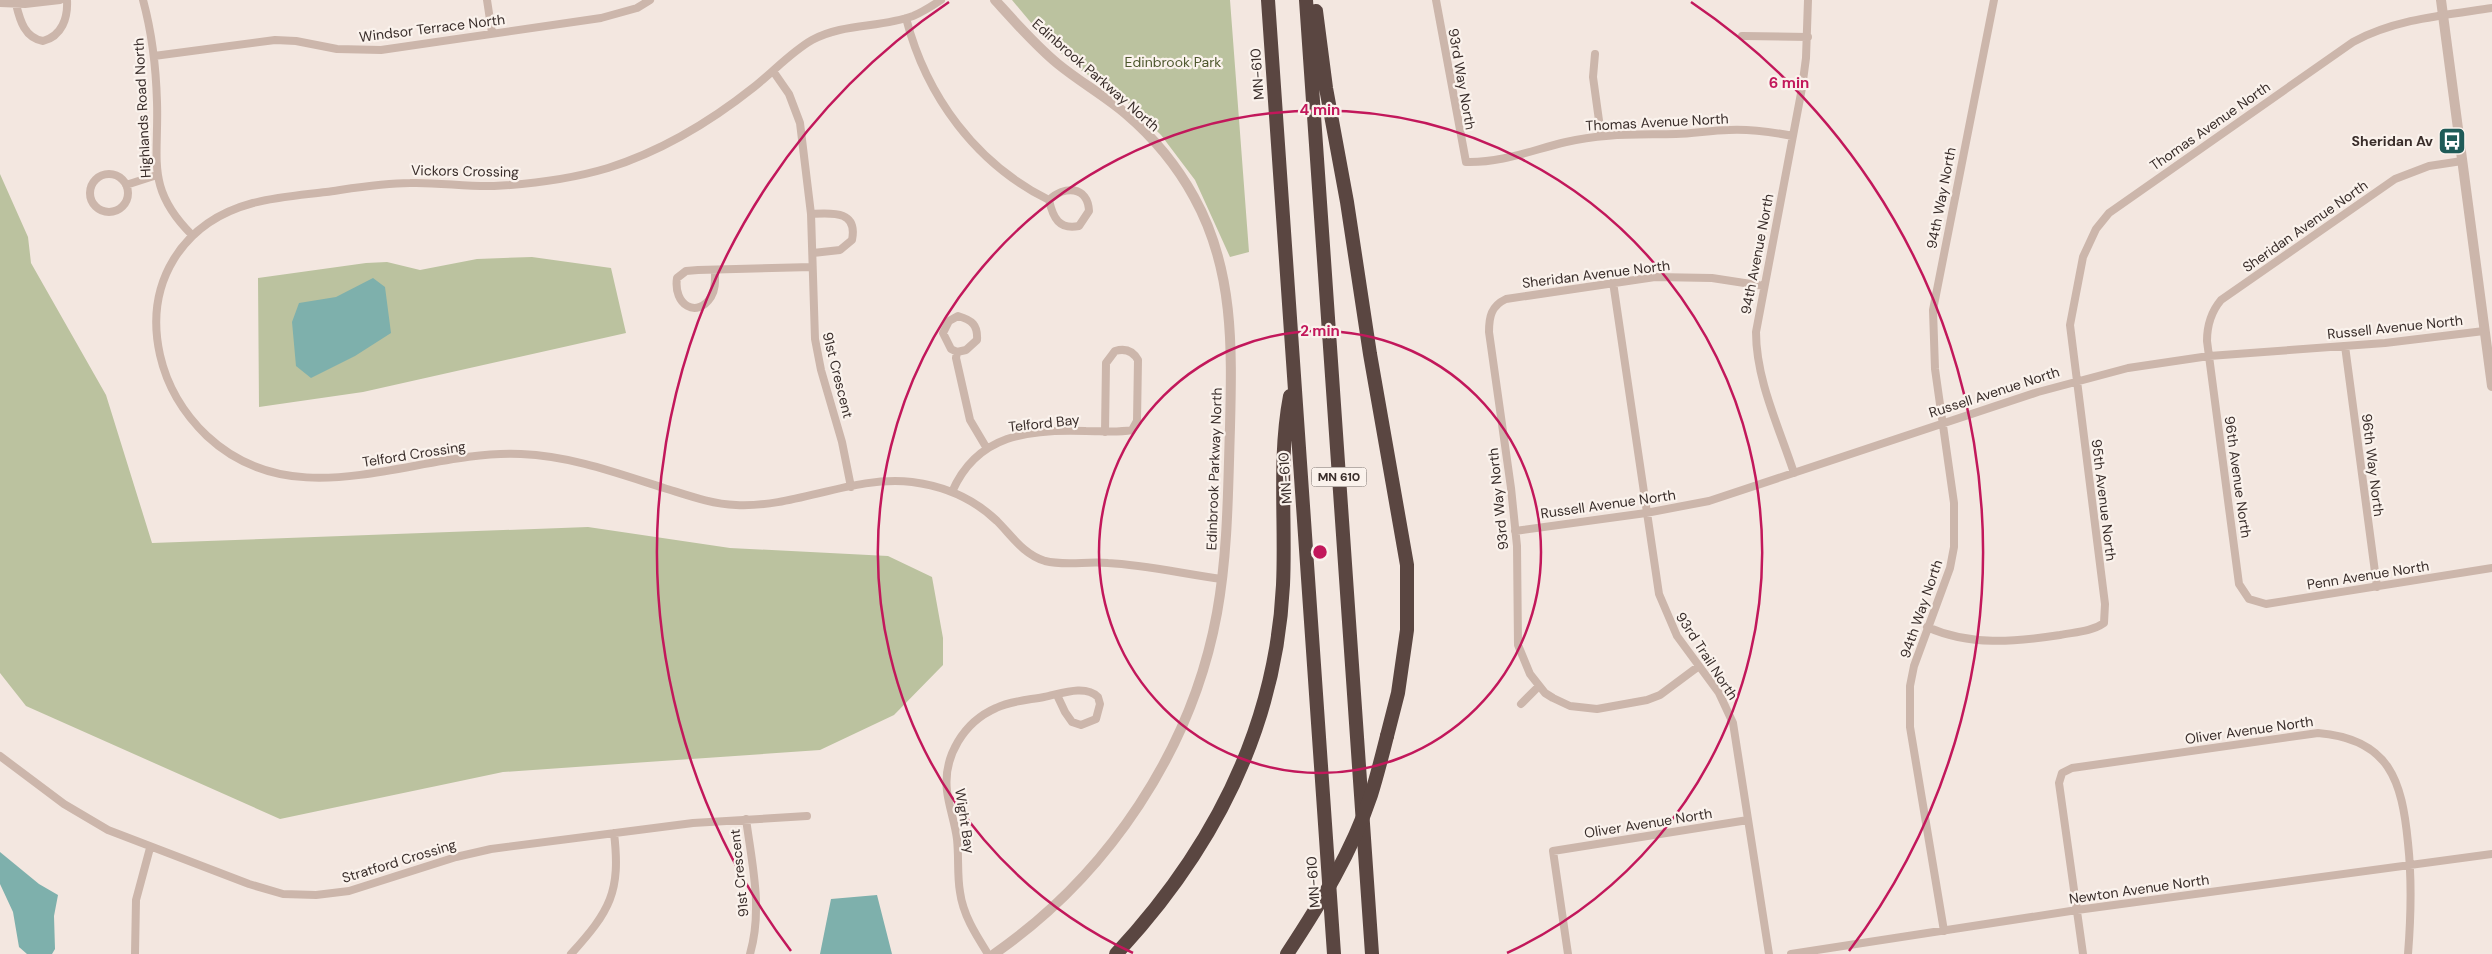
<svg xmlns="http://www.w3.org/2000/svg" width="2492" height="954" font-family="'DM Sans',sans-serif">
<rect width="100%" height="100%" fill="#f3e7e0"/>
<path fill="#bbc29f" d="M1012 0H1230L1249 252 1230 257 1195 180 1161 135 1124 99 1079 69 1043 37Z
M0 174 28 237 31 263 106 395 152 543 588 527 730 548 888 556 932 577 943 638V665L894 715 820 750 503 772 280 819 26 706 0 673Z
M532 257 611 268 626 333 363 392 259 407 258 278 366 263 387 262 420 270 477 259Z"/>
<path fill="#7eb0ac" d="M373 278 385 287 391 333 355 356 311 378 296 366 292 322 299 303 336 297Z
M0 852 39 884 58 895 54 916 55 949 52 954H27L19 947 13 912 0 884Z
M877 895 892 954H820L831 899Z"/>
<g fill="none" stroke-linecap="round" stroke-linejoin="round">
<path stroke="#ccb6ab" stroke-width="8" d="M143 0C152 33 156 67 157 102 159 160 145 188 192 235
M487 0 492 33
M941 0C932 6 923 12 913 16 880 28 843 23 812 40 791 52 773 72 754 87 710 122 662 151 608 168 571 179 532 184 494 186 466 187 438 182 410 183 382 183 354 188 326 192 302 195 277 197 253 203 182 222 144 283 160 355 167 386 184 414 207 436 298 521 417 449 521 454 571 456 617 473 664 488 687 495 711 504 736 505 795 508 853 475 912 482 944 486 974 499 997 521 1012 536 1023 554 1045 561 1065 566 1087 561 1108 563 1146 565 1184 574 1222 579
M1436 0 1466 162C1502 163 1532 150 1566 142 1602 133 1639 135 1676 134 1693 134 1711 130 1729 130 1750 129 1772 132 1793 136
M0 3 25 4 60 0
M16 4C20 21 25 38 43 41 62 36 68 18 67 0
M906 18C926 96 976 164 1049 200 1053 218 1059 230 1079 226L1089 211C1088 186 1064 185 1049 200
M1742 36 1808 37
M1595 54 1593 77 1601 135
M154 56 275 40 296 41 337 49 381 50 601 18 637 8 650 0
M773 71 789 94 800 123 811 214 815 339 821 370 842 442 851 487
M2462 161 2429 166 2395 179 2221 300C2211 312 2207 325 2207 341L2239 584 2249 599 2266 604 2492 568
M90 193a19 19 0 1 1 38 0a19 19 0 1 1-38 0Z
M126 185 157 175
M811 214C832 213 858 210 852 240L840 250 813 253
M715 270C715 279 716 289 711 297 697 319 673 305 677 278L686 271 698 270 812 267
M1613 282 1659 594 1677 636 1719 693 1733 723 1769 954
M2345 346 2377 587
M957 352 951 349 943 333 949 321 958 316C972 320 978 325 977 340L966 350 957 352 956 358 970 420 986 447
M1794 473C1779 427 1756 380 1756 332L1802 88 1806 58 1808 0
M952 492C977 434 1029 429 1086 431 1102 431 1116 433 1132 430L1137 421 1138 360C1133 351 1125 348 1115 351L1106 363 1105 432
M1515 531 1646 513 1709 501 2038 392 2128 368 2209 356 2385 343 2484 331
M1927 627C1970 646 2014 642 2060 635 2075 632 2091 632 2104 623L2105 604 2070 325 2083 257 2096 229 2109 213 2353 42C2395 19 2445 15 2492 8
M1699 666 1660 695 1647 700 1597 709 1570 706 1553 698 1545 693 1530 674 1518 645 1517 546 1511 488 1489 332C1489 317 1491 306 1506 299L1655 277 1712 278 1764 286
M1521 704 1539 686
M0 756 64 804 108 830 249 884 283 894 316 895 349 891 456 857 491 849 693 823 807 816
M746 819C752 864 763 909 750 954
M1944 931 1910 727V686L1914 666 1950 568 1954 547V503L1935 369 1933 310 1994 0
M135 954 136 900 150 848
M571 954C610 911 621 892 614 833
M988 954C976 935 963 915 960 892 957 875 959 857 957 839 955 823 949 807 947 791 943 756 964 722 996 708 1010 701 1028 700 1044 697 1060 694 1085 684 1098 697L1100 704 1096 719 1081 725 1072 722 1065 712 1057 695
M1568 954 1553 851 1748 820
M1791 954 2077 910 2492 854
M2083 954 2059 783 2062 773 2072 768 2318 733C2390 739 2402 781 2408 843 2412 880 2411 917 2408 954"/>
<path stroke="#ccb6ab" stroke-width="10" d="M2441 0 2492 386
M994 954C1108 875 1192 750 1217 613 1228 552 1228 489 1230 427 1232 347 1234 269 1194 197 1177 166 1153 137 1126 114 1105 96 1080 82 1058 64 1035 45 1015 22 995 0"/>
<path stroke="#5a4641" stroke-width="14" d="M1268 0 1334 954
M1306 0 1372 954
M1316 11 1326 88 1347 202 1370 354 1407 565V630L1398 693 1387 736
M1116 954C1213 850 1276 729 1283 585 1286 522 1278 459 1290 396"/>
<path stroke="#5a4641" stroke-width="14" d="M1287 954C1320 904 1352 852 1371 795 1377 776 1382 756 1387 736"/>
</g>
<g fill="none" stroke="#c2185b" stroke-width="2.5">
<circle cx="1320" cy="552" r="221"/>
<path d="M1133 953A442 442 0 1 1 1507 953"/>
<path d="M791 951A663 663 0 0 1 949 2M1691 2A663 663 0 0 1 1849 951"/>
</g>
<defs>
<g id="bus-square" transform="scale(1.4375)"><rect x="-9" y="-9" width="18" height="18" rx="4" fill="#1f5b58" stroke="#faf2ec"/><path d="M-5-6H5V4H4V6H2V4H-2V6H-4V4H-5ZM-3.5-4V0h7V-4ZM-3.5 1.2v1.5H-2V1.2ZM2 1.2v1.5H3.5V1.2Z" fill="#fff"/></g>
</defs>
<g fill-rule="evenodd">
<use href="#bus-square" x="2452" y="141"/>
</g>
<g text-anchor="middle" stroke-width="4.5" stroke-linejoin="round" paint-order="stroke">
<rect fill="#faf2ec" stroke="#736864" stroke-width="1" x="1311.5" y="467.5" width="55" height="19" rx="4"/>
<g font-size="12" font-weight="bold" fill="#392d2a">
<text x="1339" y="481">MN 610</text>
</g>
<g font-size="14" fill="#392d2a" stroke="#faf2ec">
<text transform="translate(432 28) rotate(-7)" y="5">Windsor Terrace North</text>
<text transform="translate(1257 74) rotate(-94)" y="5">MN-610</text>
<text transform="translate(1096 75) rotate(41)" y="5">Edinbrook Parkway North</text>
<text transform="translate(1462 79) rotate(80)" y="5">93rd Way North</text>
<text transform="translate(142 108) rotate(-93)" y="5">Highlands Road North</text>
<text transform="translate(1657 122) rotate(-3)" y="5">Thomas Avenue North</text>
<text transform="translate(2210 126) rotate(-35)" y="5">Thomas Avenue North</text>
<text transform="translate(465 171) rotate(1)" y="5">Vickors Crossing</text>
<text transform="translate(1941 198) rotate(-79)" y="5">94th Way North</text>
<text transform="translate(2305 226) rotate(-35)" y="5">Sheridan Avenue North</text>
<text transform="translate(1757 254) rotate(-79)" y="5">94th Avenue North</text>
<text transform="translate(1596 274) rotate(-7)" y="5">Sheridan Avenue North</text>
<text transform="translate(2395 327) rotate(-6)" y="5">Russell Avenue North</text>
<text transform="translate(838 375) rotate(76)" y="5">91st Crescent</text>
<text transform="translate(1994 392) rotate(-18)" y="5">Russell Avenue North</text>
<text transform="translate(1044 423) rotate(-6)" y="5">Telford Bay</text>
<text transform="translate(414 454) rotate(-9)" y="5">Telford Crossing</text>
<text transform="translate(2373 465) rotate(83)" y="5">96th Way North</text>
<text transform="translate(1214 469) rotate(-88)" y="5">Edinbrook Parkway North</text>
<text transform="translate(2238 477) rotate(82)" y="5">96th Avenue North</text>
<text transform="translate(1285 478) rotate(-94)" y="5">MN-610</text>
<text transform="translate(1498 499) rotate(-96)" y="5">93rd Way North</text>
<text transform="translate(2104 500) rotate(83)" y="5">95th Avenue North</text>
<text transform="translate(1608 504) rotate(-8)" y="5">Russell Avenue North</text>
<text transform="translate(2368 575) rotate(-9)" y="5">Penn Avenue North</text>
<text transform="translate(1921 609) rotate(-71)" y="5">94th Way North</text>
<text transform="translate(1707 656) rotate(57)" y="5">93rd Trail North</text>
<text transform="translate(2249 730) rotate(-8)" y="5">Oliver Avenue North</text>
<text transform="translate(965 821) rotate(81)" y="5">Wight Bay</text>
<text transform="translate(1648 823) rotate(-9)" y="5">Oliver Avenue North</text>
<text transform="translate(399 861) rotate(-17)" y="5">Stratford Crossing</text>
<text transform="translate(739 873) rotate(-96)" y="5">91st Crescent</text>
<text transform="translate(1313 882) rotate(-94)" y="5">MN-610</text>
<text transform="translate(2139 889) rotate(-8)" y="5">Newton Avenue North</text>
</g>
<g font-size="14" fill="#4e582e" stroke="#faf2ec">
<text x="1173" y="67">Edinbrook Park</text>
</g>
<g font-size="14" font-weight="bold" fill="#392d2a" stroke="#faf2ec" text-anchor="end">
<text x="2433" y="146">Sheridan Av</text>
</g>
</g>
<circle cx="1320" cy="552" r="8" fill="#c2185b" stroke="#faf2ec" stroke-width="2.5"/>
<g font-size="15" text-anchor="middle" font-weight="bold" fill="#c2185b" stroke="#faf2ec" stroke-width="4.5" stroke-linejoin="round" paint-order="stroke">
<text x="1789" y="88">6 min</text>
<text x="1320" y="115">4 min</text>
<text x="1320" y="336">2 min</text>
</g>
</svg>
